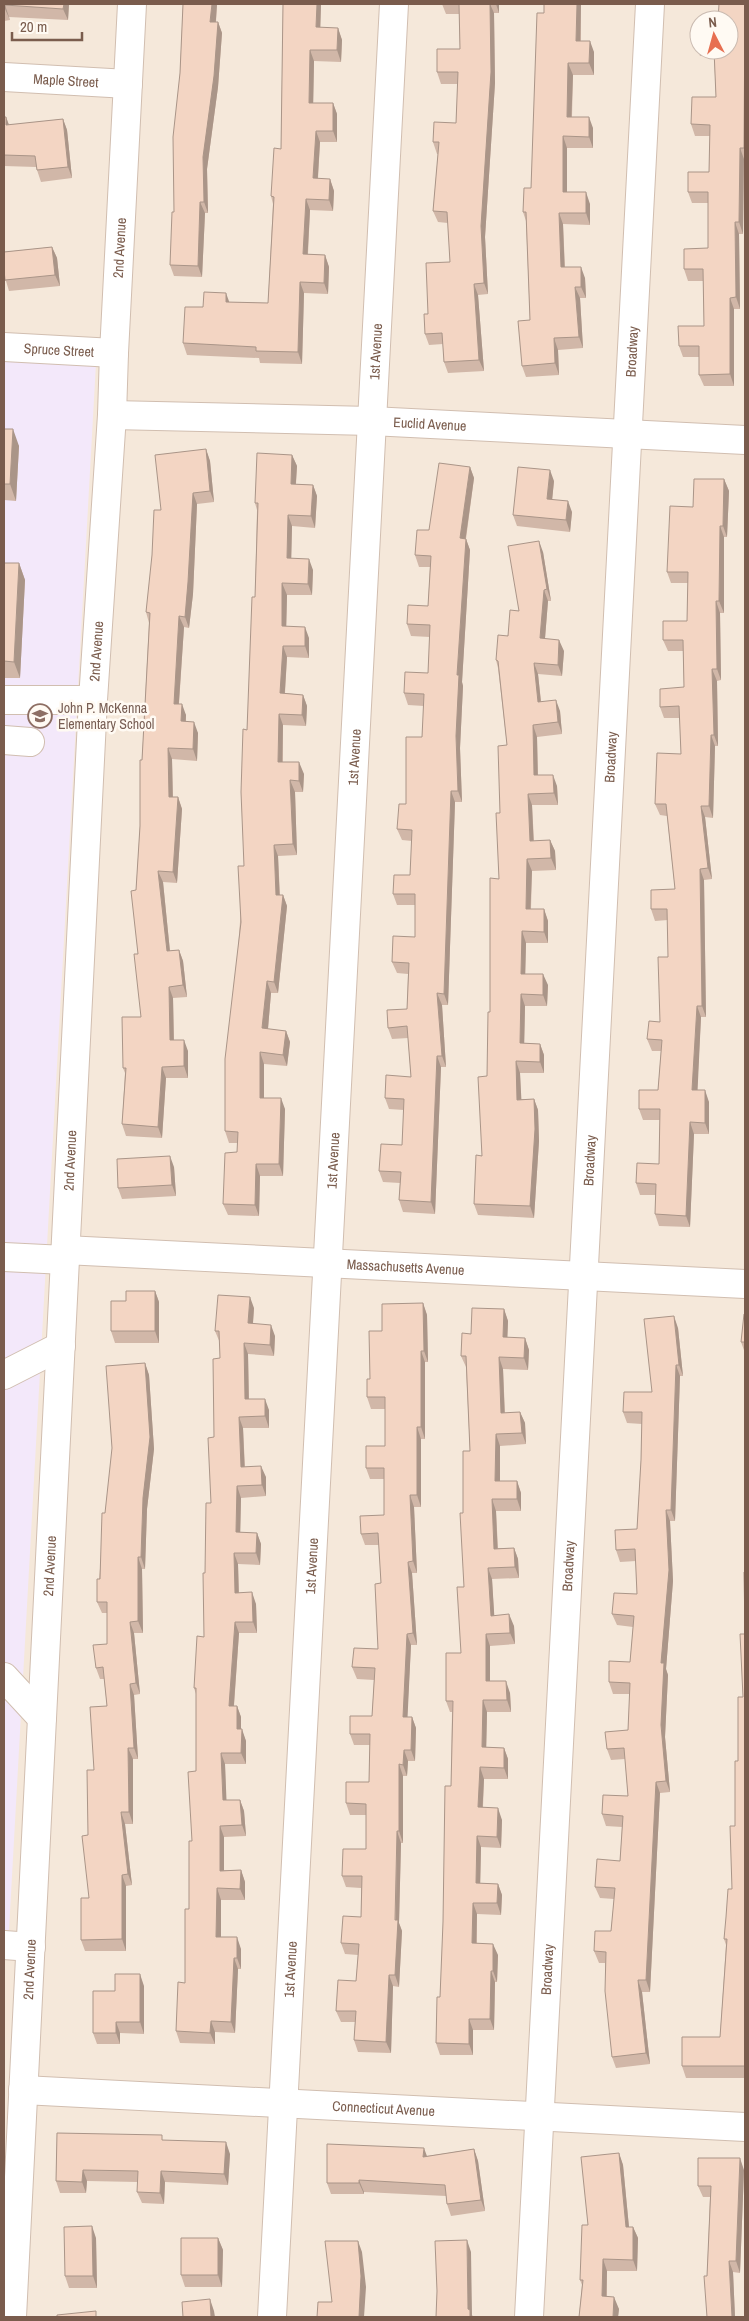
<svg xmlns="http://www.w3.org/2000/svg" width="749" height="2321" font-family="'Archivo Narrow',sans-serif">
<rect width="100%" height="100%" fill="#fdf6ec"/>
<path fill="#f5e8da" fill-rule="evenodd" d="M4 4H745V2317H4ZM699 20H729V50H699Z"/>
<path fill="#f3e8fa" d="M4 358 96 363 9 1930H4Z"/>
<g fill="none" stroke-linecap="round" stroke-linejoin="round">
<g stroke="#d1beb0" stroke-width="30">
<g id="minor">
<path id="s1" d="M4 77 128 84"/>
<path id="s2" d="M4 347 114 353"/>
<path id="s3" d="M112 415 371 421 745 440"/>
<path d="M4 700H93"/>
<path d="M4 740 30 742"/>
<path id="s4" d="M65 1250 745 1284"/>
<path d="M4 1257 65 1260"/>
<path d="M4 1375 61 1346"/>
<path d="M4 1677 42 1718"/>
<path d="M4 1945 31 1947"/>
<path id="s5" d="M23 2090 745 2127"/>
<path id="s6" d="M12 2317 93 700 112 415 114 353 132 4"/>
<path id="s7" d="M272 2317 394 4"/>
<path id="s8" d="M529 2317 650 4"/>
</g>
</g>
<use href="#minor" stroke="#fff" stroke-width="28"/>
</g>
<path fill="#d1b7a8" d="M4 4H69L68 20 9 17 10 20 4 21Z
M183 4H217L216 22H218L222 33 218 87 207 169 208 213H205L202 277 174 276 170 265 174 212 180 73Z
M283 4H321L320 28H338L342 40 341 62 314 61 313 103H333L337 114V142H320L318 179H330L334 191 333 211 310 210 308 254 325 255 329 267 328 294 304 293 302 364 260 363 259 358 187 355 183 343 203 307 229 302 268 303 273 204 271 196 281 149Z
M442 4H499V13H494L495 83 485 237 488 294 478 295 484 371 448 373 444 362 443 344 429 345 425 334 428 314 450 262 448 223 438 222 433 211 438 154H437L433 142 456 123 458 84H441L437 72 460 49 459 14H446Z
M581 4V41L594 52V75H573L572 117 593 128V148H567V192L590 204V225L563 224 565 267 585 278 586 298H580L583 348 558 350 559 375 526 377 522 366 530 320 526 221 523 212 531 188 544 13Z
M745 4V159H744L743 234H739L740 309H734V386H704L699 375V357H683L679 346 704 326 703 281H688L684 269 708 248V203H692L688 192 709 172 710 136H695L691 124 716 97 714 55 700 56 696 44 699 25V50H729Z
M4 117H6L9 125 63 119 67 130 72 178 41 182 36 167 4 166Z
M52 247 57 258 60 286 9 291 6 281H4V252Z
M4 429 19 446 16 501 4 500Z
M206 449 210 461 214 502 197 504 193 594 189 628 184 627 179 704 186 715V721L198 733 197 761 172 759 173 797H178L182 809 177 883 163 882 170 951 179 950 183 961 187 997 173 998 174 1040 188 1051V1078H166L162 1138 126 1136 122 1124 125 1073 123 1068 141 1017 136 890 140 826 142 760 149 623 146 612 161 510Z
M292 455 297 466 296 484 313 485 317 496 315 528 292 526 291 558 313 570 312 595H287L286 626 309 638V658L287 657 285 693 303 695 307 706 306 726 283 725V762L304 774 303 792H295L297 855 278 856 280 895H283L287 906 278 993H271L268 1029 286 1031 290 1042 287 1066 264 1064V1098L285 1109 283 1176H260L259 1216 228 1215 223 1204 237 1152 238 1143H229L225 1131 244 866 247 730 255 597 257 510 255 503Z
M470 467 474 478 466 539 470 550 462 682 463 686 460 748 462 802H455L448 1005H442L446 1067H441L435 1214 403 1212 399 1200 400 1183 383 1182 379 1171 402 1145 404 1110 389 1109 385 1098 411 1077 408 1038 392 1039 388 1028 407 1009 408 974 397 973 392 962 415 937V905H397L393 894 410 875 412 841 402 840 397 829 406 804 422 737 424 706 408 705 404 693 428 673 430 637 411 636 407 624 428 606 430 567H419L415 555 429 530Z
M724 479 729 491 727 537H724V613H720L721 680 717 681 718 746H715L713 818 705 817 712 879 704 880 706 1017H701L697 1090 709 1102V1134H694L690 1227 659 1226 655 1214 656 1195H640L636 1183 659 1164 660 1120H643L639 1109 658 1090 661 1051H652L647 1039 660 1022 668 957V920L655 921 651 909 675 889 667 816 660 815 655 804 681 754 680 718H664L660 707 684 687 683 651H668L663 640 687 621 688 583H671L667 572 693 507Z
M554 481 552 500 572 512 570 532 517 526 513 515Z
M543 552 551 601H548L545 639 564 651 562 676 538 674 541 701 560 711 562 734 537 737 538 775 557 786 558 805H532L534 841 550 840 555 851 556 870 532 871 531 909H544L548 921V943H526L525 974 548 985 547 1006H525L524 1043 540 1044 544 1055V1073H520L521 1099H534L538 1110 539 1141 534 1218 478 1215 474 1204 482 1156 499 879 500 813 507 745 498 668 496 660 519 611Z
M4 563H19L25 580 20 678H4Z
M174 1167 176 1196 122 1199 118 1188Z
M155 1291 159 1302V1343H115L111 1331Z
M423 1303 427 1315 428 1362H425V1439H421V1507H414L417 1573H412L417 1645H411L407 1717H412L416 1728 415 1761H408L407 1776H403V1843H401L399 1923 402 1931 399 1987 393 1986 391 2053 358 2052 354 2040 355 2022H341L336 2011 356 1981 358 1955 345 1954 341 1943 361 1917V1888L346 1887 342 1876 366 1849V1815H350L346 1803 369 1782 370 1745H354L350 1734 372 1716 374 1680 357 1679 352 1667 378 1649 381 1583 379 1545H365L361 1534 384 1515V1479H370L366 1468 385 1446V1409H371L367 1397 370 1379 382 1331Z
M254 1308 253 1324 275 1336 274 1356 248 1354 249 1399 269 1410V1428H243L245 1467 266 1477V1496L241 1498 240 1532 257 1533 261 1544 260 1565 238 1564 239 1593 256 1604 257 1633H239L234 1706H237L241 1717V1729L246 1741V1764H225L226 1800H240L244 1811 246 1836 224 1837V1870H241L245 1882V1900H221V1937L241 1949V1969H238L235 2033 215 2032V2044L180 2043 176 2031 185 1983 196 1771V1694L194 1688 204 1637 205 1573 211 1503 214 1437 220 1358V1343L215 1331Z
M504 1309 508 1321 507 1338H525L529 1350 528 1370 503 1369 505 1413 520 1412 525 1423 526 1444 500 1446V1481H517L521 1493V1511H496L498 1548H514L518 1559 519 1578 492 1579 494 1615 514 1626 515 1644 490 1646V1681L510 1693 511 1712H487L486 1747 504 1748 508 1759V1779H484L483 1807 502 1820 501 1848 481 1847 480 1883 498 1884 502 1895 501 1915 477 1914V1943L498 1955 497 1982H495L494 2030H473V2055H440L436 2043 440 1997 451 1786 452 1712H450L446 1701 461 1653 464 1587 463 1513 470 1451 466 1367 461 1356 471 1334Z
M745 1314V1353L741 1342Z
M678 1328 683 1376H680L675 1521H670L673 1581 666 1669 668 1675 665 1737 670 1792 660 1793 650 1992H642L650 2064 616 2068 612 2057 605 1963H599L594 1951 611 1931 614 1899 600 1898 595 1887 620 1861 622 1827 606 1826 602 1814 628 1796 625 1759 611 1760 607 1749 628 1730 630 1694H613L609 1682 630 1662 633 1627 617 1625 612 1614 637 1594 636 1561 620 1562 616 1550 637 1529 641 1460 642 1424 627 1423 623 1412 652 1392Z
M145 1363 149 1375 154 1449 147 1509 145 1569H142L143 1633H134L140 1694 134 1695 138 1759H133V1824H125L132 1885 126 1886V1951H85L81 1940 89 1898 88 1835 94 1770 107 1706 104 1679H100L96 1668 107 1644V1613H102L97 1602 105 1513Z
M745 1634V2078H686L682 2066 720 2037 726 1945 724 1939 732 1889 738 1761 743 1697Z
M144 1986V2034L120 2033V2044H97L93 2033 115 1991Z
M57 2133 163 2140 230 2154 228 2185 165 2182 164 2204 142 2203 137 2192 138 2182 87 2181 86 2193H60L56 2181Z
M474 2149 478 2161 485 2211 451 2216 447 2204 446 2196 364 2192V2194H331L327 2183 427 2156Z
M619 2153 623 2165 629 2227H633L638 2238 637 2271H607V2297L619 2309 618 2317H579L582 2285 580 2280Z
M744 2170 740 2273 733 2272 735 2317H707V2276L710 2197H703L698 2186Z
M96 2238 97 2288H69L65 2276Z
M218 2238 223 2250 222 2287H185L181 2275Z"/>
<path fill="#aa9588" d="M64 4H69L68 20 63 9Z
M212 4H217L215 33 210 22Z
M317 4H321L320 39 316 27Z
M490 4 494 13 495 83 485 237 488 294 484 283 481 226Z
M496 4H499V13Z
M577 4H581L580 52 576 41Z
M5 5 10 20 5 9Z
M218 22 222 33 218 87 207 169 208 213 204 202 203 157Z
M338 28 342 40 341 62 337 50Z
M590 41 594 52V75L589 63Z
M310 50 314 61 313 114 309 103Z
M568 63 573 75 571 128 567 117Z
M333 103 337 114V142L333 131Z
M6 117 10 128 6 125Z
M589 117 593 128V148L589 137Z
M63 119 67 130 72 178 68 167Z
M316 131 320 142 317 190 313 178Z
M563 136 567 148V203L563 192Z
M740 148 744 159 743 234 739 222Z
M330 179 334 191 333 211 329 200Z
M586 192 590 204V225L586 213Z
M306 199 310 210 307 265 303 254Z
M200 202 205 213 202 277 198 266Z
M559 213 563 224 565 279 561 267Z
M735 222 739 234 740 309 736 297Z
M52 247 57 258 60 286 55 275Z
M325 255 329 267 328 294 324 283Z
M581 267 585 278 586 298 581 287Z
M300 282 304 293 302 364 298 352Z
M474 284 478 295 484 371 479 360Z
M575 287 580 298 583 348 579 337Z
M226 293 230 304 226 302Z
M730 298 734 309V386L730 374Z
M554 338 558 350 559 375 555 363Z
M13 429 19 446 16 501 10 484Z
M206 449 210 461 214 502 210 491Z
M292 455 297 466 295 495 291 484Z
M470 467 474 478 464 550 460 538Z
M550 470 554 481 551 511 547 499Z
M724 479 729 491 727 537 723 526Z
M313 485 317 496 315 528 311 516Z
M193 493 197 504 193 594 189 628 185 617Z
M568 501 572 512 570 532 566 520Z
M288 515 292 526 291 570 287 558Z
M720 526 724 537V613L719 601Z
M466 539 470 550 462 682 463 686 460 748 462 802 458 791 456 736 457 675Z
M539 541 543 552 551 601 547 589Z
M309 559 313 570 312 595 308 584Z
M19 563 25 580 20 678 14 662Z
M282 583 287 595 286 638 282 626Z
M544 590 548 601 544 650 540 638Z
M716 601 720 613 721 680 717 669Z
M179 616 184 627 178 715 174 704Z
M305 627 309 638V658L305 646Z
M559 640 564 651 562 676 558 665Z
M283 646 287 657 284 705 280 693Z
M534 663 538 674 542 713 538 702Z
M712 669 717 681 718 746 714 735Z
M303 695 307 706 306 726 302 715Z
M556 700 560 711 562 734 558 722Z
M182 704 186 715 185 733 181 721Z
M279 714 283 725 282 773 278 762Z
M194 722 198 733 197 761 193 749Z
M533 725 537 737 538 786 534 775Z
M711 735 715 746 713 818 709 806Z
M168 748 172 759 173 809 169 797Z
M299 762 304 774 303 792 299 781Z
M553 775 557 786 558 805 554 793Z
M290 780 295 792 297 855 293 844Z
M451 791 455 802 448 1005 444 994Z
M528 794 532 805 534 852 530 841Z
M178 797 182 809 177 883 173 872Z
M701 806 705 817 712 879 708 868Z
M550 840 555 851 556 870 551 858Z
M274 845 278 856 280 906 276 895Z
M527 859 532 871 530 920 526 909Z
M700 869 704 880 706 1017 702 1006Z
M158 871 163 882 171 962 167 951Z
M283 895 287 906 278 993 274 982Z
M544 909 548 921V943L544 932Z
M522 931 526 943 525 985 521 974Z
M179 950 183 961 187 997 183 985Z
M543 974 548 985 547 1006 543 995Z
M267 981 271 993 267 1040 262 1028Z
M169 987 173 998 174 1051 170 1040Z
M437 993 442 1005 446 1067 442 1056Z
M521 994 525 1006 524 1054 520 1043Z
M697 1006 701 1017 697 1102 692 1090Z
M286 1031 290 1042 287 1066 283 1055Z
M184 1040 188 1051V1078L184 1066Z
M540 1044 544 1055V1073L540 1062Z
M260 1052 264 1064V1109L260 1098Z
M437 1056 441 1067 435 1214 431 1202Z
M516 1061 520 1073 522 1111 517 1100Z
M162 1067 166 1078 162 1138 158 1127Z
M705 1090 709 1102V1134L705 1123Z
M281 1098 285 1109 283 1176 279 1164Z
M534 1099 538 1110 539 1141 534 1218 530 1206Z
M690 1122 694 1134 690 1227 686 1216Z
M170 1156 174 1167 176 1196 172 1185Z
M256 1164 260 1176 259 1216 255 1205Z
M155 1291 159 1302V1343L155 1331Z
M250 1297 254 1308 252 1335 248 1323Z
M423 1303 427 1315 428 1362 424 1351Z
M504 1309 508 1321 507 1349 503 1337Z
M674 1316 678 1328 683 1376 679 1365Z
M271 1325 275 1336 274 1356 270 1345Z
M525 1338 529 1350 528 1370 524 1358Z
M244 1343 248 1354 249 1411 245 1399Z
M421 1351 425 1362V1439L421 1427Z
M499 1357 503 1369 505 1424 501 1413Z
M145 1363 149 1375 154 1449 147 1509 145 1569 141 1557 143 1498Z
M676 1365 680 1376 675 1521 671 1510Z
M265 1399 269 1410V1428L265 1416Z
M520 1412 525 1423 526 1444 522 1433Z
M239 1417 243 1428 245 1478 241 1467Z
M417 1427 421 1439V1507L417 1495Z
M496 1434 500 1446V1493L495 1481Z
M261 1466 266 1477V1496L262 1485Z
M517 1481 521 1493V1511L517 1499Z
M237 1486 241 1498 240 1544 236 1532Z
M410 1495 414 1507 417 1573 413 1561Z
M492 1499 496 1511 498 1560 494 1549Z
M666 1510 670 1521 673 1581 666 1669 668 1675 665 1737 670 1792 666 1781 661 1725V1663Z
M257 1533 261 1544 260 1565 256 1553Z
M514 1548 518 1559 519 1578 515 1567Z
M234 1553 238 1564 239 1604 235 1593Z
M138 1557 142 1569 143 1633 138 1621Z
M408 1562 412 1573 417 1645 413 1633Z
M488 1568 492 1579 495 1627 491 1616Z
M252 1592 256 1604 257 1633 253 1622Z
M509 1614 514 1626 515 1644 510 1633Z
M130 1622 134 1633 140 1694 136 1683Z
M235 1622 239 1633 233 1717 229 1706Z
M407 1634 411 1645 407 1728 403 1717Z
M486 1634 490 1646V1693L486 1681Z
M506 1681 510 1693 511 1712 507 1700Z
M130 1684 134 1695 138 1759 134 1748Z
M483 1700 487 1712 486 1759 482 1747Z
M237 1706 241 1717V1741L237 1729Z
M412 1717 416 1728 415 1761 411 1750Z
M242 1729 246 1741V1764L241 1753Z
M128 1748 133 1759V1824L129 1812Z
M504 1748 508 1759V1779L504 1768Z
M404 1750 408 1761 407 1776 403 1765Z
M221 1753 225 1764 227 1812 223 1800Z
M399 1764 403 1776V1843L399 1831Z
M480 1767 484 1779 482 1818 478 1807Z
M656 1782 660 1793 650 1992 646 1980Z
M240 1800 244 1811 246 1836 242 1825Z
M498 1808 502 1820 501 1848 497 1837Z
M121 1812 125 1824 132 1885 128 1874Z
M220 1826 224 1837V1882L220 1871Z
M397 1831 401 1843 399 1923 402 1931 399 1987 395 1975Z
M477 1836 481 1847 480 1894 476 1883Z
M241 1870 245 1882V1900L240 1889Z
M122 1875 126 1886V1951L122 1939Z
M498 1884 502 1895 501 1915 497 1903Z
M217 1888 221 1900V1949L216 1937Z
M473 1903 477 1914 476 1954 472 1943Z
M237 1937 241 1949V1969L237 1958Z
M493 1944 498 1955 497 1982 493 1971Z
M234 1958 238 1969 235 2033 231 2022Z
M491 1971 495 1982 494 2030 490 2019Z
M140 1974 144 1986V2034L140 2022Z
M389 1975 393 1986 391 2053 386 2042Z
M638 1980 642 1992 650 2064 646 2053Z
M469 2019 473 2030V2055L469 2044Z
M211 2021 215 2032V2044L210 2033Z
M116 2022 120 2033V2044L116 2033Z
M226 2142 230 2154 228 2185 224 2174Z
M424 2148 428 2159 423 2157Z
M474 2149 478 2161 485 2211 481 2200Z
M619 2153 623 2165 630 2238 626 2227Z
M740 2158 744 2170 740 2273 736 2261Z
M83 2170 87 2181 86 2193 82 2182Z
M161 2171 165 2182 164 2204 160 2193Z
M359 2180 364 2192V2194L359 2183Z
M92 2226 96 2238 97 2288 93 2276Z
M633 2227 638 2238 637 2271 633 2260Z
M218 2238 223 2250 222 2287 218 2275Z
M467 2240 471 2252 472 2315 473 2317H470L468 2309Z
M358 2241 362 2252 366 2287 364 2317H359Z
M603 2259 607 2271 606 2308 602 2296Z
M729 2261 733 2272 735 2317H732Z
M614 2297 619 2309 618 2317H613Z
M210 2299 214 2311 215 2317H211Z"/>
<path fill="#f3d5c3" stroke="#aa9588" d="M4 4H64L63 9 5 5V9H4Z
M183 4H212L210 22H218L214 76 203 157 204 202H200L198 266 170 265 172 212H174L173 137 180 73Z
M283 4H317L316 27 338 28 337 50H310L309 103H333V131H316L313 178 330 179 329 200 306 199 303 254 325 255 324 283 300 282 298 352 256 351V347L183 343 185 307H203L204 292 226 293V302L268 303 274 197 271 196 274 148 281 149Z
M459 4H490L491 72 481 226 484 283 474 284 479 360 444 362 442 333 425 334 424 314H428L426 263 450 262 447 212 433 211 439 142H433L434 122 456 123 458 72H437V49H460Z
M544 4H577L576 41H590L589 63H568L567 117H589V137L563 136V192H586V213H559L561 267H581V287H575L579 337 554 338 555 363 522 366 518 321 530 320 526 212H523L524 188H531L537 13H544Z
M719 4H745L744 148H740L739 222H735L736 297 730 298V374L699 375V346H679L678 326H704L703 269H684V249L708 248V192H688V172H709L710 125 691 124 692 97H716L714 50H729V20H718Z
M695 25H699V44H696Z
M4 117H6V125L63 119 68 167 37 170 35 156 4 155Z
M52 247 55 275 5 280 4 270V252Z
M4 429H13L10 484H4Z
M206 449 210 491 193 493 188 582 185 617 179 616 174 704H182L181 721 194 722 193 749 168 748 169 797H178L173 872 158 871 167 951 179 950 183 985 169 987 170 1040H184V1066L162 1067 158 1127 122 1124 126 1068H123L122 1017H141L134 954H138L131 891 136 890 140 826V760H142L150 613 146 612 152 555 154 510H161L155 455Z
M257 453 292 455 291 484 313 485 311 516 288 515 287 558 309 559 308 584 282 583V626L305 627V646H283L280 693 303 695 302 715 279 714 278 762H299V781L290 780 293 844 274 845 276 895H283L274 982 267 981 262 1028 286 1031 283 1055 260 1052V1098H281L279 1164H256L255 1205 223 1204 225 1153 237 1152 238 1132 225 1131V1059L241 922 238 866H244L241 792 243 729 247 730 252 597H255L258 503H255Z
M439 463 470 467 460 538 466 539 457 675H459L456 736 458 791H451L444 994 437 993 442 1056H437L431 1202 399 1200 401 1172 379 1171 381 1144 402 1145 404 1099 385 1098 386 1075 411 1077 407 1026 388 1028 387 1010 407 1009 409 963 392 962 393 936 415 937V894H393L394 875H410L412 830 397 829 399 804H406V737H422L424 694 404 693 405 672 428 673 430 625 407 624 408 605 428 606 431 556 415 555 417 530H429Z
M518 467 550 470 547 499 568 501 566 520 513 515Z
M694 479H724L723 526H720L719 601H716L717 669H712L714 735H711L709 806H701L708 868 700 869 702 1006H697L692 1090H705V1123L690 1122 686 1216 655 1214 656 1184 636 1183 637 1163 659 1164 660 1109H639V1090H658L662 1040 647 1039 649 1021 660 1022 658 957H668L667 909H651V890L675 889 666 804H655L657 753 681 754 679 706 660 707V689L684 687 683 640H663V621H687L688 572H667L670 506 693 507Z
M539 541 547 589 544 590 540 638 559 640 558 665 534 663 538 702 556 700 558 722 533 725 534 775H553L554 793 528 794 530 841 550 840 551 858 527 859 526 909H544V932L522 931 521 974H543V995L521 994 520 1043 540 1044V1062L516 1061 517 1100 534 1099 535 1129 530 1206 474 1204 476 1155 482 1156 478 1077 487 1076 488 1012H490V878L499 879 496 813H500L498 746 507 745 498 661 496 660 498 635 508 636 510 610 519 611 508 546Z
M4 563H19L14 662 4 661Z
M170 1156 172 1185 118 1188 117 1159Z
M126 1291H155V1331H111V1301H126Z
M218 1295 250 1297 248 1323 271 1325 270 1345 244 1343 245 1399H265V1416L239 1417 241 1467 261 1466 262 1485 237 1486 236 1532 257 1533 256 1553H234L235 1593 252 1592 253 1622H235L229 1706H237V1729H242L241 1753H221L223 1800H240L242 1825 220 1826V1871L241 1870 240 1889 217 1888 216 1937H237V1958H234L231 2022 211 2021 210 2033 176 2031 178 1982 185 1983V1909H189V1841H192L188 1772 196 1771V1688H194L197 1636 204 1637 203 1573H205L206 1503H211L208 1438 214 1437 213 1359 220 1358 219 1331H215Z
M423 1303 424 1351H421V1427H417V1495H410L413 1561 408 1562 413 1633 407 1634 403 1717H412L411 1750H404L403 1765 399 1764V1831H397L395 1920H398L395 1975H389L386 2042 354 2040 356 2011H336L338 1980 356 1981 359 1944 341 1943 343 1916 361 1917 362 1876H342L343 1849H366V1804L346 1803V1782H369L370 1734H350V1716H372L375 1668 352 1667 354 1648 378 1649 375 1584 381 1583 378 1533 361 1534 360 1516 384 1515V1468H366V1446H385V1397H367V1379H370L369 1331H382V1304Z
M472 1308 504 1309 503 1337 525 1338 524 1358 499 1357 501 1413 520 1412 522 1433 496 1434 495 1481H517V1499H492L494 1549 514 1548 515 1567 488 1568 491 1616 509 1614 510 1633 486 1634V1681H506L507 1700H483L482 1747 504 1748V1768L480 1767 478 1807 498 1808 497 1837 477 1836 476 1883 498 1884 497 1903H473L472 1943 493 1944V1971H491L490 2019H469V2044L436 2043 437 1997H440L443 1922 445 1786H451L453 1701H446V1653H461L457 1587H464L460 1513H463V1451H470L466 1356H461L462 1333 471 1334Z
M744 1314H745V1342H741Z
M674 1316 679 1365H676L671 1510H666L669 1570 661 1663H664L661 1725 666 1781 656 1782 646 1980H638L646 2053 612 2057 605 1991 606 1952 594 1951 595 1931H611L615 1888 595 1887 597 1859 620 1861 623 1816 602 1814 603 1795 628 1796 624 1748 607 1749 605 1732 628 1730 630 1683 609 1682V1661L630 1662 634 1616 612 1614 614 1593 637 1594 635 1549 616 1550 615 1530 637 1529 641 1460 642 1412H623L624 1392H652L644 1319Z
M145 1363 150 1437 143 1498 141 1557H138V1621L130 1622 136 1683 130 1684 134 1748H128L129 1812H121L128 1874 122 1875V1939L81 1940V1898H89L82 1836 88 1835 87 1770H94L90 1707 107 1706 103 1667 96 1668 93 1645 107 1644V1602H97V1579H100L102 1513H105L112 1448 106 1366Z
M745 1571V1630L744 1572Z
M740 1634H745V2066H682V2037H720L727 1939H724L726 1917 728 1889H732L730 1826H735V1761H738V1697H743Z
M115 1974H140V2022H116V2033H93V1991H115Z
M57 2133 162 2135V2140L226 2142 224 2174 161 2171 160 2193 137 2192 138 2171 83 2170 82 2182 56 2181Z
M327 2144 424 2148 423 2157 474 2149 481 2200 447 2204 445 2185 359 2180V2183H327Z
M619 2153 626 2227H633V2260L603 2259 602 2296 614 2297 613 2317H579L583 2280H580L582 2225H588L581 2157Z
M698 2158H740L736 2261H729L732 2317H707L704 2276H707L711 2186H698Z
M92 2226 93 2276H65L64 2227Z
M181 2238H218V2275H181Z
M467 2240 468 2309 470 2310V2317H436L437 2291 435 2241Z
M325 2241H358L361 2276 359 2317H317L318 2302H332Z
M210 2299 211 2317H183L182 2302Z
M96 2311V2317H57V2315Z"/>
<defs>
<g id="school-ring" transform="scale(1.25)"><circle r="9.5" fill="#fffaf3" stroke="#8d6e63" stroke-width="1.5"/><path d="M0-5L7-2L0 1L-7-2ZM-4 1L0 2.5L4 1V4Q0 6-4 4Z" fill="#8d6e63"/></g>
</defs>
<g fill-rule="evenodd">
<use href="#school-ring" x="40" y="716"/>
</g>
<g text-anchor="middle" stroke-width="5" stroke-linejoin="round" paint-order="stroke">
<g font-size="14" fill="#7a5c4d" stroke="#fffaf3">
<text dy="5" stroke="none"><textPath href="#s1" startOffset="62">Maple Street</textPath></text>
<text dy="5" stroke="none"><textPath href="#s6" startOffset="2072">2nd Avenue</textPath></text>
<text dy="5" stroke="none"><textPath href="#s2" startOffset="55">Spruce Street</textPath></text>
<text dy="5" stroke="none"><textPath href="#s7" startOffset="1968">1st Avenue</textPath></text>
<text dy="5" stroke="none"><textPath href="#s8" startOffset="1968">Broadway</textPath></text>
<text dy="5" stroke="none"><textPath href="#s3" startOffset="318">Euclid Avenue</textPath></text>
<text dy="5" stroke="none"><textPath href="#s6" startOffset="1668">2nd Avenue</textPath></text>
<text dy="5" stroke="none"><textPath href="#s7" startOffset="1562">1st Avenue</textPath></text>
<text dy="5" stroke="none"><textPath href="#s8" startOffset="1562">Broadway</textPath></text>
<text dy="5" stroke="none"><textPath href="#s6" startOffset="1158">2nd Avenue</textPath></text>
<text dy="5" stroke="none"><textPath href="#s7" startOffset="1158">1st Avenue</textPath></text>
<text dy="5" stroke="none"><textPath href="#s8" startOffset="1158">Broadway</textPath></text>
<text dy="5" stroke="none"><textPath href="#s4" startOffset="341">Massachusetts Avenue</textPath></text>
<text dy="5" stroke="none"><textPath href="#s6" startOffset="752">2nd Avenue</textPath></text>
<text dy="5" stroke="none"><textPath href="#s7" startOffset="752">1st Avenue</textPath></text>
<text dy="5" stroke="none"><textPath href="#s8" startOffset="752">Broadway</textPath></text>
<text dy="5" stroke="none"><textPath href="#s6" startOffset="348">2nd Avenue</textPath></text>
<text dy="5" stroke="none"><textPath href="#s7" startOffset="348">1st Avenue</textPath></text>
<text dy="5" stroke="none"><textPath href="#s8" startOffset="348">Broadway</textPath></text>
<text dy="5" stroke="none"><textPath href="#s5" startOffset="361">Connecticut Avenue</textPath></text>
</g>
<g font-size="14" fill="#785e54" stroke="#fffaf3" text-anchor="start">
<text x="58" y="713">John P. McKenna<tspan x="58" dy="16">Elementary School</tspan></text>
</g>
</g>
<rect width="749" height="2321" fill="none" stroke="#7a5c4d" stroke-width="10"/>
<g transform="translate(714 35) rotate(354)"><circle r="24" fill="#fffaf3" stroke="#cabbb1"/>
<path d="M0-4L9 19L0 12L-9 19Z" fill="#e76f51"/>
<text y="-8" font-size="14" font-weight="bold" text-anchor="middle" fill="#7a5c4d">N</text>
</g>
<path d="M12 32v8h70v-8" fill="none" stroke="#7a5c4d" stroke-width="2.5"/>
<text x="20" y="32" font-size="15" fill="#7a5c4d" stroke="#fffaf3" stroke-width="4" paint-order="stroke">20 m</text>
</svg>
